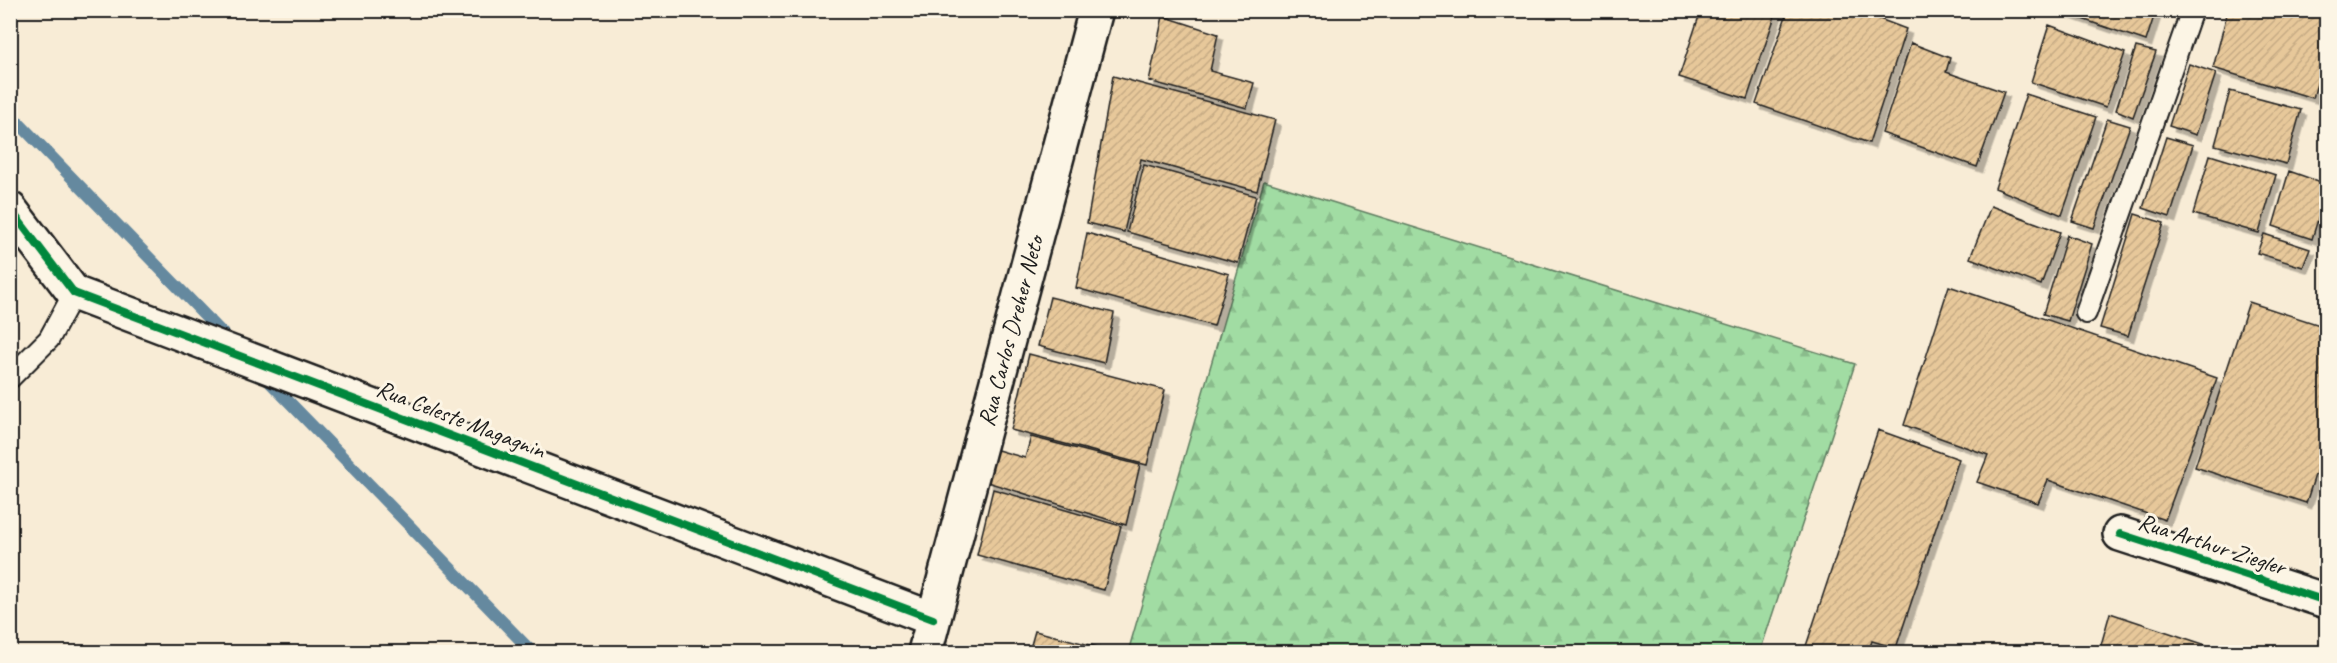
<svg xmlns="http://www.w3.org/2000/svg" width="2337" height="663" font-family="Caveat,sans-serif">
<defs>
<pattern id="forest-firs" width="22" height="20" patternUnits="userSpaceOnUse" patternTransform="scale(1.5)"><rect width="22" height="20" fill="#a1dca3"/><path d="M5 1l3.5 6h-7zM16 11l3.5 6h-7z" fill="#8abc8c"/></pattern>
<pattern id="building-hatch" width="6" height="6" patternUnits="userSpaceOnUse" patternTransform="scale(1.5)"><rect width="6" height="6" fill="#e7c89a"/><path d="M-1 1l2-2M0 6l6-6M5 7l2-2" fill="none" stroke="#c6ab84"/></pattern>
<filter id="shadow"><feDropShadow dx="5.5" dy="5.5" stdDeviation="0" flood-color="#0004"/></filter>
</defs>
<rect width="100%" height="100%" fill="#f8ecd6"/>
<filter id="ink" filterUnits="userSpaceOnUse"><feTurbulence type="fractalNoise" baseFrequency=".0167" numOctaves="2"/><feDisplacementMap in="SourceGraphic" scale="12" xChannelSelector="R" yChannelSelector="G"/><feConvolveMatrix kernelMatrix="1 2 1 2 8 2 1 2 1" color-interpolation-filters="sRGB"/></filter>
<g filter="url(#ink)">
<path fill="url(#forest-firs)" stroke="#5e7c60" stroke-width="1.5" d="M1264 181 1855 364 1760 652H1128Z"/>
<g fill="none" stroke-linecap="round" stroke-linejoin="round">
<path stroke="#65899f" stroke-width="12" d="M10 114 230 341
M263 375 532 652"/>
</g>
<path fill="url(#building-hatch)" stroke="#1c1c1c" stroke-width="1.5" filter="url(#shadow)" d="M1701 10H1777L1747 99 1679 77Z
M1788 10H1856L1906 29 1869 143 1756 104Z
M2056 10H2156L2146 41Z
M2228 10H2326V51L2313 98 2213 68Z
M1163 16 1218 34 1210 71 1254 83 1247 108 1149 81Z
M2049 25 2125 53 2106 107 2031 82Z
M1911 43 1950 58 1946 72 2004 92 1977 167 1882 133Z
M2136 47 2156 52 2133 117 2116 110Z
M2189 64 2216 73 2196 135 2169 126Z
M1113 76 1275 120 1257 191 1141 159 1124 232 1087 223Z
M2230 91 2301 110 2286 164 2215 145Z
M2026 94 2096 117 2062 215 1995 188Z
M2107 119 2130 126 2094 228 2072 221Z
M2166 137 2193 145 2170 217 2143 208Z
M2210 155 2276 175 2259 233 2193 214Z
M1144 165 1256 196 1238 263 1127 232Z
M2289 171 2326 184V193L2312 239 2273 226Z
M1991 206 2060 232 2041 285 1970 258Z
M2135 214 2164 223 2128 336 2100 328Z
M1087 233 1229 274 1214 326 1076 288Z
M2264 234 2310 249 2303 267 2257 253Z
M2067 235 2092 244 2068 321 2043 314Z
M1949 286 2217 378 2165 520 2048 480 2038 503 1977 482 1988 455 1904 425Z
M1050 297 1114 313 1104 363 1038 346Z
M2249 302 2326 327V441L2306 503 2195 467Z
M1029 354 1165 390 1147 465 1011 430Z
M1878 430 1959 459 1896 648 1872 641 1868 652H1804Z
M1031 437 1140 465 1126 525 987 482 994 449 1025 458Z
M993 489 1121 526 1104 590 977 555Z
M2326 489V508L2321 506Z
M2110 613 2206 645 2204 652H2099Z
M1035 631 1102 648 1101 652H1029Z
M954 645 981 652H953Z"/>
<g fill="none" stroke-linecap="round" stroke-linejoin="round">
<g stroke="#1c1c1c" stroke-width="24">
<path id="service" d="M2086 313 2192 10
M10 378 49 339 74 293"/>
</g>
<g stroke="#1c1c1c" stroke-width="38">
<path id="minor" d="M10 209 74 293 933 619
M2120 534 2326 601"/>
</g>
<g stroke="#1c1c1c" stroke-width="38">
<g id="secondary">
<path id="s1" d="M925 652 1096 10"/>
</g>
</g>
<use href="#service" stroke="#fcf5e5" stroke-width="20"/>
<use href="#minor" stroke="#fcf5e5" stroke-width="33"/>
<use href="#secondary" stroke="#fcf5e5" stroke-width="33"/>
<g stroke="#fcf5e5" stroke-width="11">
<path id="cycleway" d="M10 209 74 293 933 619
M2120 534 2326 601"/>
</g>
<use href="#cycleway" stroke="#00873e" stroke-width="8"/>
</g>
</g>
<g text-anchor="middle" stroke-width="6" stroke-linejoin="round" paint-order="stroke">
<g font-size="24" fill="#1c1c1c" stroke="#fcf5e5">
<text dy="8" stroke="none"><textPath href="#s1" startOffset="332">Rua Carlos Dreher Neto</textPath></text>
<text transform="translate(461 419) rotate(21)" y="8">Rua Celeste Magagnin</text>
<text transform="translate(2212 544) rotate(18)" y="8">Rua Arthur Ziegler</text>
</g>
</g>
<rect width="2337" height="663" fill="none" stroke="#fcf5e5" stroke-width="36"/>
<rect x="18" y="18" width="2301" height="627" fill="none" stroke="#1c1c1c" stroke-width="2" filter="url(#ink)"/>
</svg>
